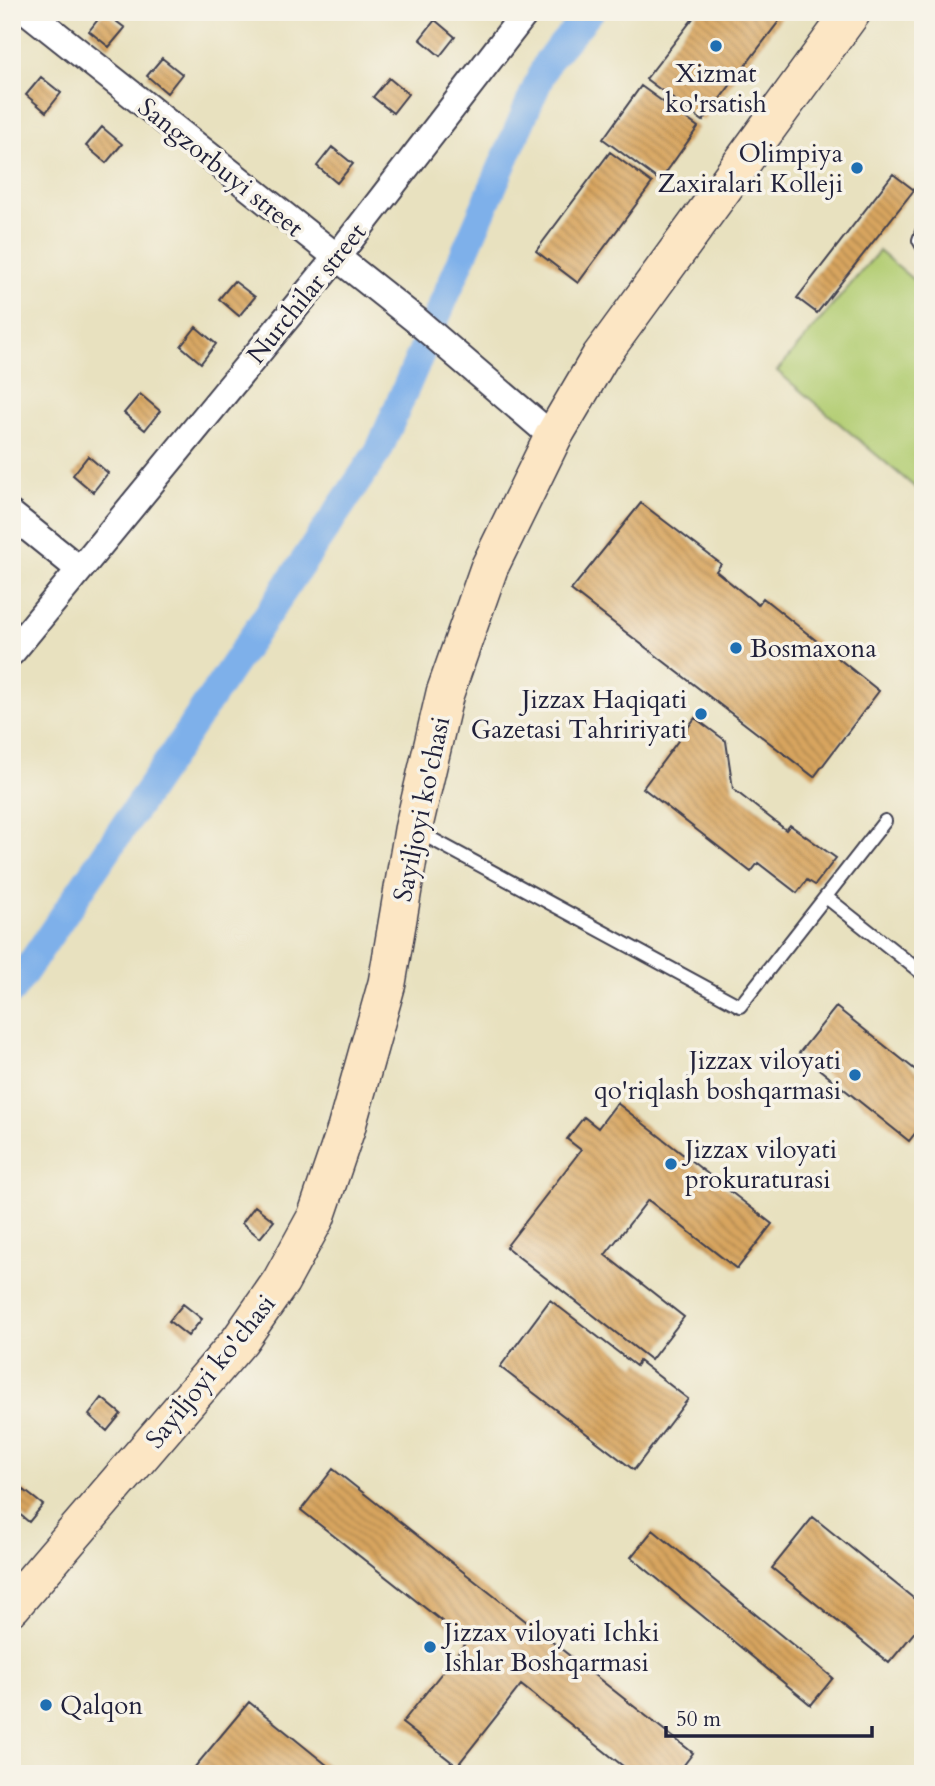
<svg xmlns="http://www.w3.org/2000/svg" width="935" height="1786" font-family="Cardo,serif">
<defs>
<pattern id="building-back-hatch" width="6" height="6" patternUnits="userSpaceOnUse" patternTransform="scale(1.75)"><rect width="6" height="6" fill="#d8a55e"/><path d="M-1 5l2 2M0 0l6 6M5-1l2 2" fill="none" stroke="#af864f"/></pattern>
</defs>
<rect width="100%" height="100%" fill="#f7f3e8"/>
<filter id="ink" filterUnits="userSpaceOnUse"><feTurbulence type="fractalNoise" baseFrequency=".0143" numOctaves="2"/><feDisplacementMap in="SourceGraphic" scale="14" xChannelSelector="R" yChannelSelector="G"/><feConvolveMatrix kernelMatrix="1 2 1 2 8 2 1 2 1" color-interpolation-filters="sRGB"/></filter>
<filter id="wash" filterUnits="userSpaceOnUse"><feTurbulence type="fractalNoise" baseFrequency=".00686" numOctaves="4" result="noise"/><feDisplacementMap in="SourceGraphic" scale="28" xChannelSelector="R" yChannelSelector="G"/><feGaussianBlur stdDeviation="1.57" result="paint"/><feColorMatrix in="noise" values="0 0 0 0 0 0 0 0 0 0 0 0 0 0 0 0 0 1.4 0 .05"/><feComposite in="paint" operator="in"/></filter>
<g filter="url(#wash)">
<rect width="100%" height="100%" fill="#e8e1bf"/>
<path fill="#b4ce74" stroke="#6b7858" stroke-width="2" d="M879 251 923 288V494L777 371Z"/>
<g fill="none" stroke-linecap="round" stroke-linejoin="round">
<path stroke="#7eb0ea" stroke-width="28" d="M12 991 379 450 547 62 590 12"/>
</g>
<g id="blocks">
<path fill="url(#building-back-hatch)" d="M104 12 125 28 109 47 89 31Z
M698 12H786L703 121 646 79Z
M435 20 455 37 440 56 420 39Z
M162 58 182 74 167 93 147 76Z
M41 77 61 93 46 112 26 95Z
M389 78 408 94 393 113 373 97Z
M641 86 698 127 660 181 603 139Z
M102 127 122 144 106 163 86 146Z
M332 147 353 164 337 183 317 166Z
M610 152 652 183 578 283 536 251Z
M893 174 914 190 817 313 797 298Z
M234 281 255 297 239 316 219 299Z
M196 327 216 344 201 363 181 346Z
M140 394 160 411 145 430 124 413Z
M88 456 108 473 93 492 73 475Z
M641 503 721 564 716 571 758 605 763 598 879 691 814 777 571 590Z
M695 718 726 741 733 789 786 830 790 825 836 858 815 885 807 880 797 893 758 863 751 872 643 788Z
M836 1007 923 1076V1123L909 1141 799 1053Z
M617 1103 772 1224 737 1269 648 1200 605 1255 684 1317 651 1360 506 1247 581 1150 567 1139 584 1117 598 1128Z
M255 1206 274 1221 260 1238 242 1223Z
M550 1300 636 1366 639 1361 688 1399 634 1470 500 1367Z
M183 1304 202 1319 188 1336 169 1321Z
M102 1398 121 1414 107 1431 89 1415Z
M333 1469 693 1753 677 1774H633L521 1685 457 1766 402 1723 467 1641 301 1510Z
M24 1490 43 1505 29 1522 12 1508V1504Z
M813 1517 923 1606V1622L889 1663 772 1568Z
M653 1530 833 1678 811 1705 631 1557Z
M249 1702 338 1774H189Z"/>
</g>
</g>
<g filter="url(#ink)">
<use href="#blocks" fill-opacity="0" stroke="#403f4f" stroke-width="2"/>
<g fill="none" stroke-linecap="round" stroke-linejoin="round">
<g stroke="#403f4f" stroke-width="16">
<path id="lane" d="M923 229 919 240 923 247
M417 831 740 1006 885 821
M826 897 923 974"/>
</g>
<g stroke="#403f4f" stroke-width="30">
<path id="street" d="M28 12 416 320 553 437
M12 515 79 569
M12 652 336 258 526 12"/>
</g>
<g stroke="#403f4f" stroke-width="40">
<path id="secondary" d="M12 1606 240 1340 281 1281 316 1217 346 1129 387 983 413 830 445 693 489 568 553 437 600 357 852 12"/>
</g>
<use href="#lane" stroke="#fff" stroke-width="12"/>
<use href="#street" stroke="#fff" stroke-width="26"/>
<use href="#secondary" stroke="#fce6c4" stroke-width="37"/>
</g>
</g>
<g fill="#1f6fb2" stroke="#f7f3e8" stroke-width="2.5">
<circle cx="716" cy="46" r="7"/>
<circle cx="857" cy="168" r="7"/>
<circle cx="736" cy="648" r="7"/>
<circle cx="701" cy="714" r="7"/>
<circle cx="855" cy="1075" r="7"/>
<circle cx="671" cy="1164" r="7"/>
<circle cx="430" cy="1647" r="7"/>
<circle cx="46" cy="1705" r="7"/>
</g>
<g text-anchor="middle" stroke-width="7" stroke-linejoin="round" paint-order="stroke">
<g font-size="26" fill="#22223b" stroke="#f7f3e8" text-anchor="start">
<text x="716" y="82" text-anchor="middle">Xizmat<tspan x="716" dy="30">ko'rsatish</tspan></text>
<text x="843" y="162" text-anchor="end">Olimpiya<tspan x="843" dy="30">Zaxiralari Kolleji</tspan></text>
<text x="750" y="657">Bosmaxona</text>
<text x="687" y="708" text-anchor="end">Jizzax Haqiqati<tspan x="687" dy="30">Gazetasi Tahririyati</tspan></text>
<text x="841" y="1069" text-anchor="end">Jizzax viloyati<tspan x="841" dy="30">qo'riqlash boshqarmasi</tspan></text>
<text x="685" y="1158">Jizzax viloyati<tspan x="685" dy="30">prokuraturasi</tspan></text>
<text x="444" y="1641">Jizzax viloyati Ichki<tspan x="444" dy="30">Ishlar Boshqarmasi</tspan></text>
<text x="60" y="1714">Qalqon</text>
</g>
<g font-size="26" fill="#22223b" stroke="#f7f3e8">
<text transform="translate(221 167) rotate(39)" y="9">Sangzorbuyi street</text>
<text transform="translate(306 293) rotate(-51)" y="9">Nurchilar street</text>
<text transform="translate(421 809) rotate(-78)" y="9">Sayiljoyi ko'chasi</text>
<text transform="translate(210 1371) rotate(-51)" y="9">Sayiljoyi ko'chasi</text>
</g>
</g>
<rect width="935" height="1786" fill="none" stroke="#f7f3e8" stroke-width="42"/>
<path d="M666 1726v10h206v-10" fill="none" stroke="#22223b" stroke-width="3.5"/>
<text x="676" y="1726" font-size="21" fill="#22223b" stroke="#f7f3e8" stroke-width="5" paint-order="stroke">50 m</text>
</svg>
